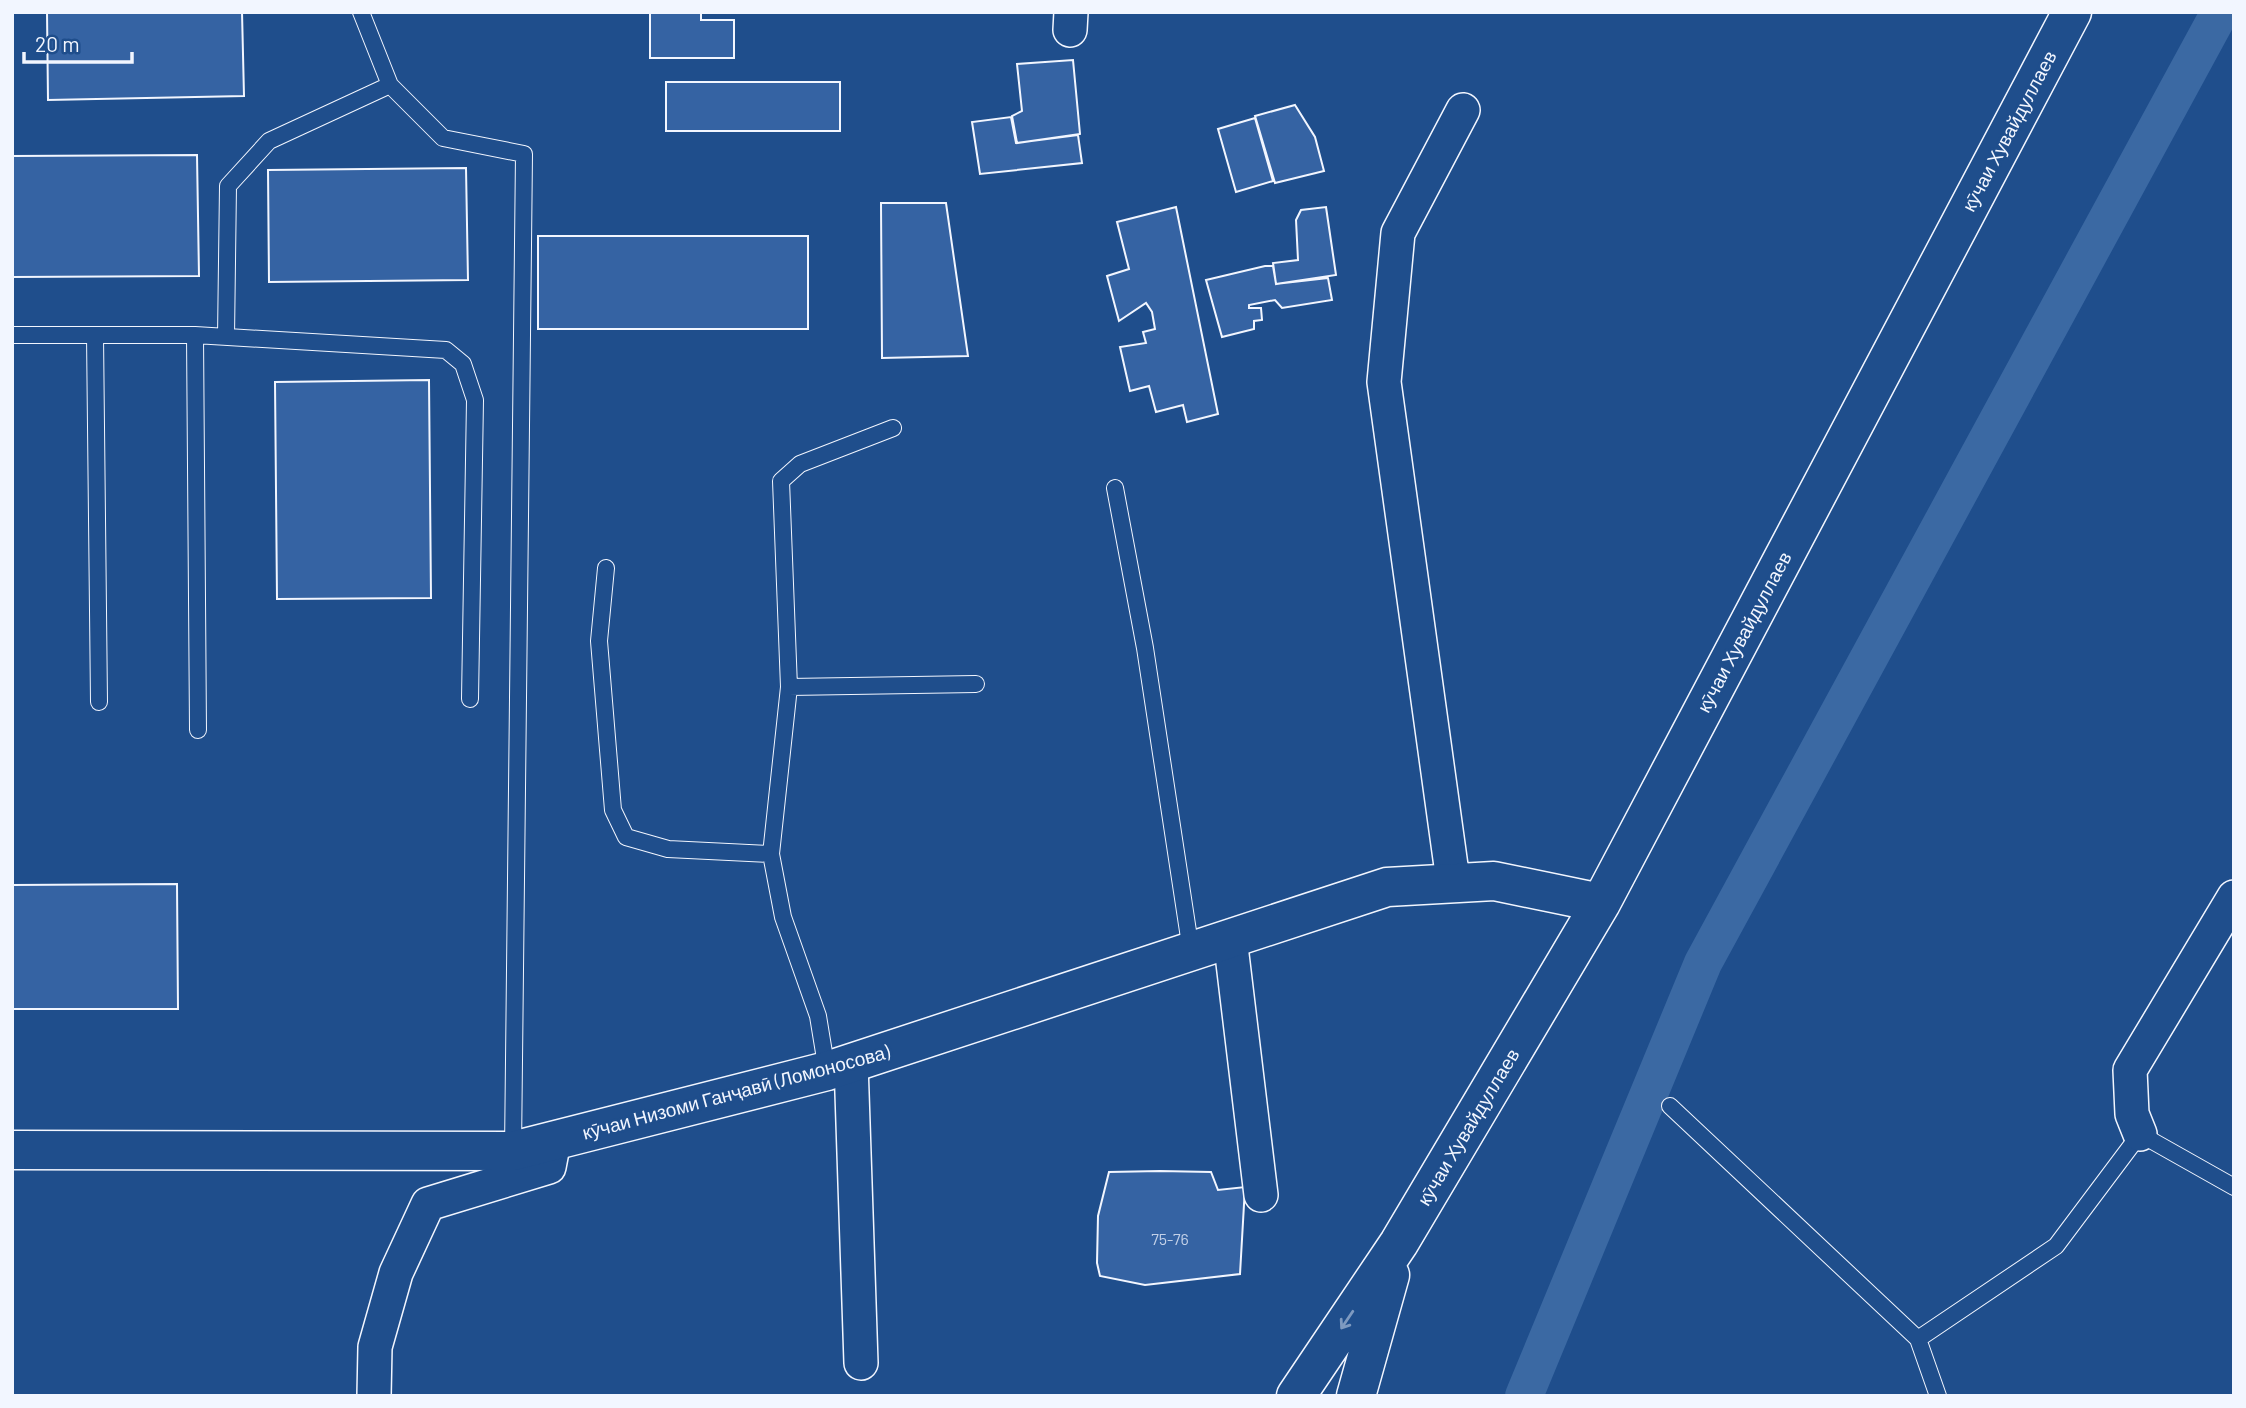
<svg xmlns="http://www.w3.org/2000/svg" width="2246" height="1408" font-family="Barlow,sans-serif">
<rect width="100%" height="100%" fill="#1f4e8c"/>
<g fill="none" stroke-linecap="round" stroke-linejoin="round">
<path stroke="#3b69a3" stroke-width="38" d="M1524 1396 1703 963 2220 12"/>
</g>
<path fill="#3563a3" stroke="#f2f6ff" stroke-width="2" d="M47 12H242L244 96 48 100Z
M650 12H701V20H734V58H650Z
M1073 60 1080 134 1017 143 1012 116 1022 111 1017 64Z
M666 82H840V131H666Z
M1295 105 1315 137 1324 171 1275 183 1255 116Z
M1011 117 1016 143 1078 135 1082 163 980 174 972 122Z
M1255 118 1273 181 1236 192 1218 129Z
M197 155 199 276 12 277V156Z
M466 168 468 280 269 282 268 170Z
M881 203H946L968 356 882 358Z
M1176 207 1218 414 1187 422 1183 405 1156 412 1149 386 1130 391 1120 347 1146 343 1143 332 1155 329 1152 312 1146 303 1119 321 1107 276 1129 269 1117 222Z
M1326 207 1336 275 1276 284 1273 263 1298 260 1296 220 1301 210Z
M538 236H808V329H538Z
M1265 266H1273L1276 284 1328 278 1332 300 1282 308 1275 300 1249 305V308H1261L1262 320 1254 321V329L1222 337 1206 280Z
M429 380 431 598 277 599 275 382Z
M177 884 178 1009H12V885Z
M1160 1171 1211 1172 1218 1190 1245 1187 1240 1274 1145 1285 1100 1276 1097 1263 1098 1216 1109 1172Z"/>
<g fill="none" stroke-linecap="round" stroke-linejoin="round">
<g stroke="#f2f6ff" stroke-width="18">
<path id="service" d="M361 12 390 85 443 138 524 154 513 1151
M12 335H195L446 350 463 364 475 400 470 699
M95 335 99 702
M195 335 198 730
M226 337 228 186 269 141 390 85
M1115 488 1145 648 1191 951
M606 568 599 641 613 810 626 837 668 849 771 854
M789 687 976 684
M827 1071 818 1016 783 917 771 854 789 687 781 481 800 464 893 428
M1670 1106 1918 1339
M1938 1396 1918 1339 2056 1246 2140 1134 2234 1187"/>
</g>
<g stroke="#f2f6ff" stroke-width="36">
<path id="minor" d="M1070 30 1071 12
M1457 883 1451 866 1384 382 1398 233 1463 110
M1230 938 1261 1195
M851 1063 861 1363
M2140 1134 2132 1114 2130 1070 2234 897
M374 1396 375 1347 396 1273 428 1204 549 1167 554 1141"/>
</g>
<g stroke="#f2f6ff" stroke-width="41">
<path id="tertiary" d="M12 1150 513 1151 827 1071 1387 887 1494 881 1601 903
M1296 1396 1399 1243 1601 903 2072 12
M1356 1396 1390 1275"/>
</g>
<use href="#service" stroke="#1f4e8c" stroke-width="16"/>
<use href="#minor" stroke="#1f4e8c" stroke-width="33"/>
<use href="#tertiary" stroke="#1f4e8c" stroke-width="38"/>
</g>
<defs><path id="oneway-shaft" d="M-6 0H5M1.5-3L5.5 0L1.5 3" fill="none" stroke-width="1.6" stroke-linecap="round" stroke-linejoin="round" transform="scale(1.75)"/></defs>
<use stroke="#7e9ac0" href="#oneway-shaft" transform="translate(1347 1320) rotate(124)"/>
<g text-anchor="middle" stroke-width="5" stroke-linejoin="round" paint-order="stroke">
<g font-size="16" fill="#c3d1e8">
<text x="1170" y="1245">75-76</text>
</g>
<g font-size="19" fill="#f2f6ff" stroke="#1f4e8c">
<text transform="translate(2009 131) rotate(-62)" y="7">кӯчаи Хувайдуллаев</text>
<text transform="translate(1744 632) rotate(-62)" y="7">кӯчаи Хувайдуллаев</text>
<text transform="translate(736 1092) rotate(-15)" y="7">кӯчаи Низоми Ганҷавӣ (Ломоносова)</text>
<text transform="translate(1468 1127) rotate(-59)" y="7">кӯчаи Хувайдуллаев</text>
</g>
</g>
<rect width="2246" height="1408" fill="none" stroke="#f2f6ff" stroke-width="28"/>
<path d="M24 52v10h108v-10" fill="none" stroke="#f2f6ff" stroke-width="3.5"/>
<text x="35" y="52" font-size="21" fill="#f2f6ff" stroke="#1f4e8c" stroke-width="5" paint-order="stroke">20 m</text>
</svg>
